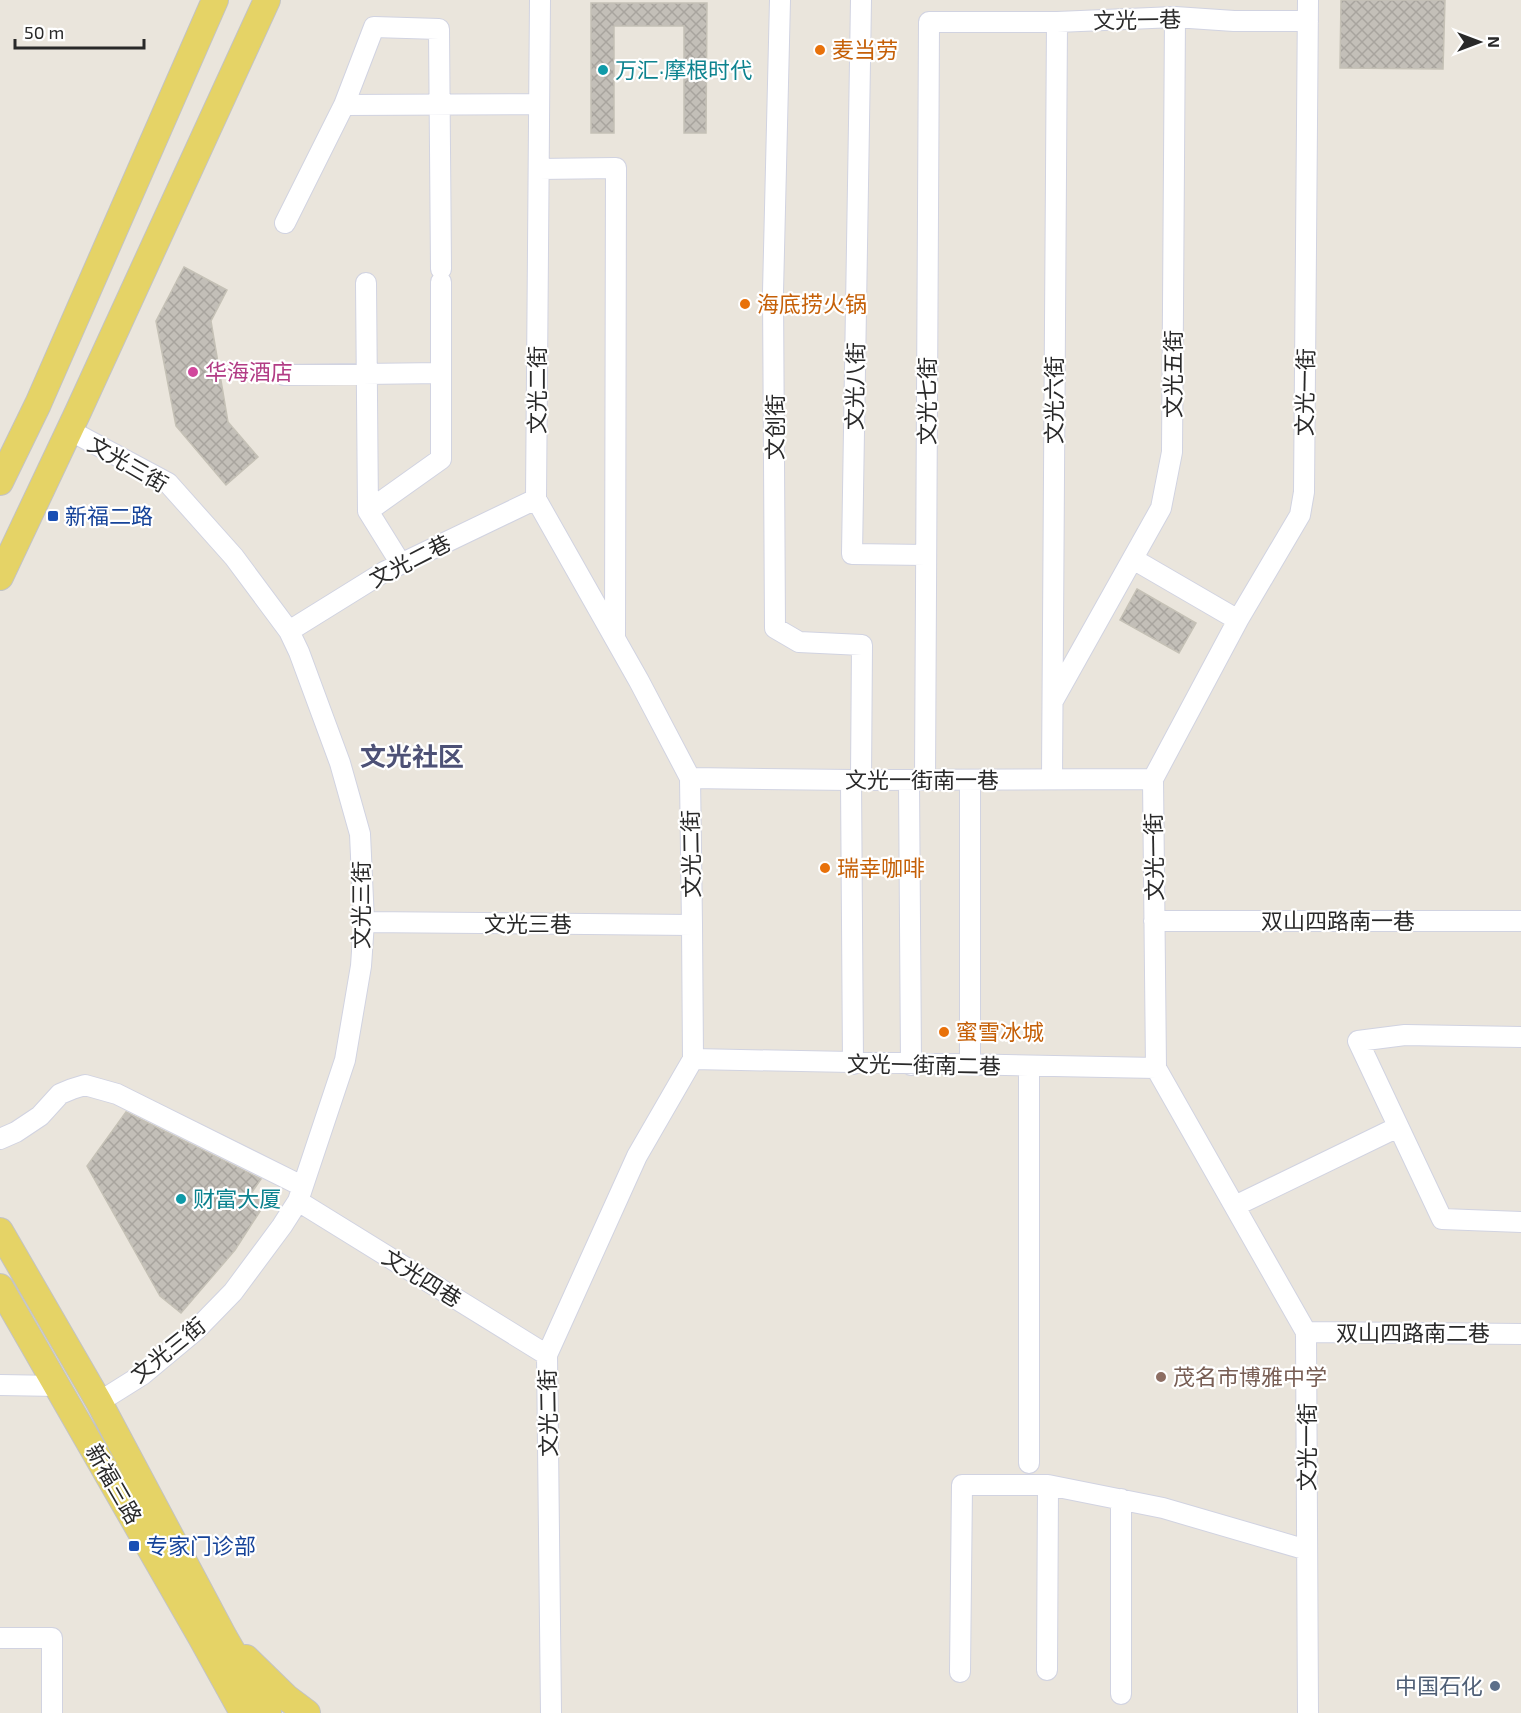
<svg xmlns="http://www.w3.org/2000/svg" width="1521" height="1713" font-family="'Exo 2','Noto Sans SC',sans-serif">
<defs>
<pattern id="building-cross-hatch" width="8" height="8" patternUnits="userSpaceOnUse" patternTransform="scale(1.5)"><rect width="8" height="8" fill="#c3bfb8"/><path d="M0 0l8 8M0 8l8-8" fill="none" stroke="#a8a49e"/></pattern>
</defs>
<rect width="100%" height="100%" fill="#eae5dc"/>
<path fill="url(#building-cross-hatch)" stroke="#c5c1b6" stroke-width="1.5" d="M1341 0H1445L1443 69 1340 68Z
M591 3H707L706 133H684V26H614V133H591Z
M184 267 227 290 211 321 228 422 258 457 226 485 176 426 156 321Z
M1137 589 1196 623 1179 653 1120 620Z
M126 1112 261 1179 252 1192 264 1205 235 1250 181 1313 160 1296 87 1166Z"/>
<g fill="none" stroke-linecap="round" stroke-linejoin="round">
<g stroke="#d1d3e1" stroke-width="22">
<path id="minor" d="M540 0 536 499 639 681 690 778 692 925 693 1059 637 1156 547 1355 551 1713
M780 0 773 292 775 628 799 642 862 645 861 780
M861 0 852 554 926 555
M1308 0 1304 492 1300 515 1238 620 1153 779 1156 1068 1306 1332 1308 1713
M539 169 616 168 615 637
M285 223 344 105
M441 269 439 29 374 27 344 105 539 104
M366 283 368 511
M284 375 441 373
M69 430 168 483 234 557 289 631 299 652 340 763 360 834 364 922 361 966 345 1060 298 1201 282 1226 233 1292 196 1330 142 1375 99 1402
M1133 559 1238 620
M401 564 368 511 441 459V282
M289 631 384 572 536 499
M1054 699 1161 508 1172 452 1175 17
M690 778 851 780 1153 779
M1052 779 1057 22
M851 780 853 1064
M909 780 911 1065
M925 780 929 22H1057L1175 17 1234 21H1308
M1154 921H1521
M364 922 692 925
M1521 1037 1405 1035 1358 1041 1442 1219 1521 1222
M693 1059 1156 1068
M970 1065V780
M1029 1066V1463
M0 1139 16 1132 40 1116 60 1094 72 1089 85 1085 117 1094 302 1186
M298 1201 547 1355
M1235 1206 1398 1127
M1306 1332 1521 1334
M0 1385 58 1386
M1121 1499V1694
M0 1638H52V1713
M1047 1670 1048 1485
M960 1672 962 1485H1048L1163 1508 1307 1550"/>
</g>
<g stroke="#c3c3c3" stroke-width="28">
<path id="major" d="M0 482 38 404 215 0
M0 577 78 412 267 0
M0 1231 99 1402 224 1637 268 1713
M0 1287 201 1637 243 1713
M246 1658 287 1698 307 1713"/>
</g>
<use href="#minor" stroke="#fff" stroke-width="20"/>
<use href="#major" stroke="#e5d366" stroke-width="26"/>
</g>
<g fill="#e8710a" stroke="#fff" stroke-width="2">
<circle cx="820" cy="50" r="6"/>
<circle cx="745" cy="304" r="6"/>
<circle cx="825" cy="868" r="6"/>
<circle cx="944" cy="1032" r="6"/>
</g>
<g fill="#0f9aa8" stroke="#fff" stroke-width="2">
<circle cx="603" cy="70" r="6"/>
<circle cx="181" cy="1199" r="6"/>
</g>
<circle fill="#d1479c" stroke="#fff" stroke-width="2" cx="193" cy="372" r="6"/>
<g fill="#1a4fb4" stroke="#fff" stroke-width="2">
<rect x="47" y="510" width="12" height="12" rx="3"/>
<rect x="128" y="1540" width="12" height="12" rx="3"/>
</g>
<circle fill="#8d6e63" stroke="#fff" stroke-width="2" cx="1161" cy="1377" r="6"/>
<circle fill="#5c6f8a" stroke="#fff" stroke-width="2" cx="1495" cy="1686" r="6"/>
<g text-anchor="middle" stroke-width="4.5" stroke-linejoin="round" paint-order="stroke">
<g font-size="22" fill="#292929" stroke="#fff">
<text transform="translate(1137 20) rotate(-1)" y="8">文光一巷</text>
<text transform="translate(1173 374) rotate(-90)" y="8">文光五街</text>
<text transform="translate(855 386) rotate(-89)" y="8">文光八街</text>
<text transform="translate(537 390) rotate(-90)" y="8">文光二街</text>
<text transform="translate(1305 392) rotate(-89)" y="8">文光一街</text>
<text transform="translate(1054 400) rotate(-90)" y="8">文光六街</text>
<text transform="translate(927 401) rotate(-90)" y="8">文光七街</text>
<text transform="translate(775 427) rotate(-90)" y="8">文创街</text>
<text transform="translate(128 464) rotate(30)" y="8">文光三街</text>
<text transform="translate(410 561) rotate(-27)" y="8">文光二巷</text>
<text x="922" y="788">文光一街南一巷</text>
<text transform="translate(691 854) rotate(-91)" y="8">文光二街</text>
<text transform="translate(1154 857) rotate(-91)" y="8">文光一街</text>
<text transform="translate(361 905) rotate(-90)" y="8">文光三街</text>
<text x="1338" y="929">双山四路南一巷</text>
<text x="528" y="932">文光三巷</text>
<text transform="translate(924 1065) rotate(1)" y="8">文光一街南二巷</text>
<text transform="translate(422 1278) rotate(32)" y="8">文光四巷</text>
<text x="1413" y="1341">双山四路南二巷</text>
<text transform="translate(168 1350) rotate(-39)" y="8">文光三街</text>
<text transform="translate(548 1413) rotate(-91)" y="8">文光二街</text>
<text transform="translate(1307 1447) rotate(-90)" y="8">文光一街</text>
<text transform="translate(114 1484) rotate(60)" y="8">新福三路</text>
</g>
<g font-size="22" fill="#c56008" stroke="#fff" text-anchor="start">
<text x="832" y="58">麦当劳</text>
<text x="757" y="312">海底捞火锅</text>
<text x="837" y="876">瑞幸咖啡</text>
<text x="956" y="1040">蜜雪冰城</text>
</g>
<g font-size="22" fill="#0d838f" stroke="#fff" text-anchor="start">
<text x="615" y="78">万汇·摩根时代</text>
<text x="193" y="1207">财富大厦</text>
</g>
<g font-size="22" fill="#b23c85" stroke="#fff" text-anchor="start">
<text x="205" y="380">华海酒店</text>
</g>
<g font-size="22" fill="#164399" stroke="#fff" text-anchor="start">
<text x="65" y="524">新福二路</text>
<text x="146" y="1554">专家门诊部</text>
</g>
<g font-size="22" fill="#785e54" stroke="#fff" text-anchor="start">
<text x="1173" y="1385">茂名市博雅中学</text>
</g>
<g font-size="22" fill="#4e5e75" stroke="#fff" text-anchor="end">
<text x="1483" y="1694">中国石化</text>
</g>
<g font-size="26" font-weight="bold" fill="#4d5176" stroke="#fff">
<text x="412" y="766">文光社区</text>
</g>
</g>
<g transform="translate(1479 42) rotate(90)" stroke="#ffffff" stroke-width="4.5" paint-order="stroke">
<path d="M0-4.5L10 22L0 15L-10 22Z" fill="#292929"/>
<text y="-9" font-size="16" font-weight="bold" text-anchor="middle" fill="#292929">N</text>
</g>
<path d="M15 39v9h129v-9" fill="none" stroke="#292929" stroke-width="3"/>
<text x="24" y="39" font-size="18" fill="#292929" stroke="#ffffff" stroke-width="4.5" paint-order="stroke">50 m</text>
</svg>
